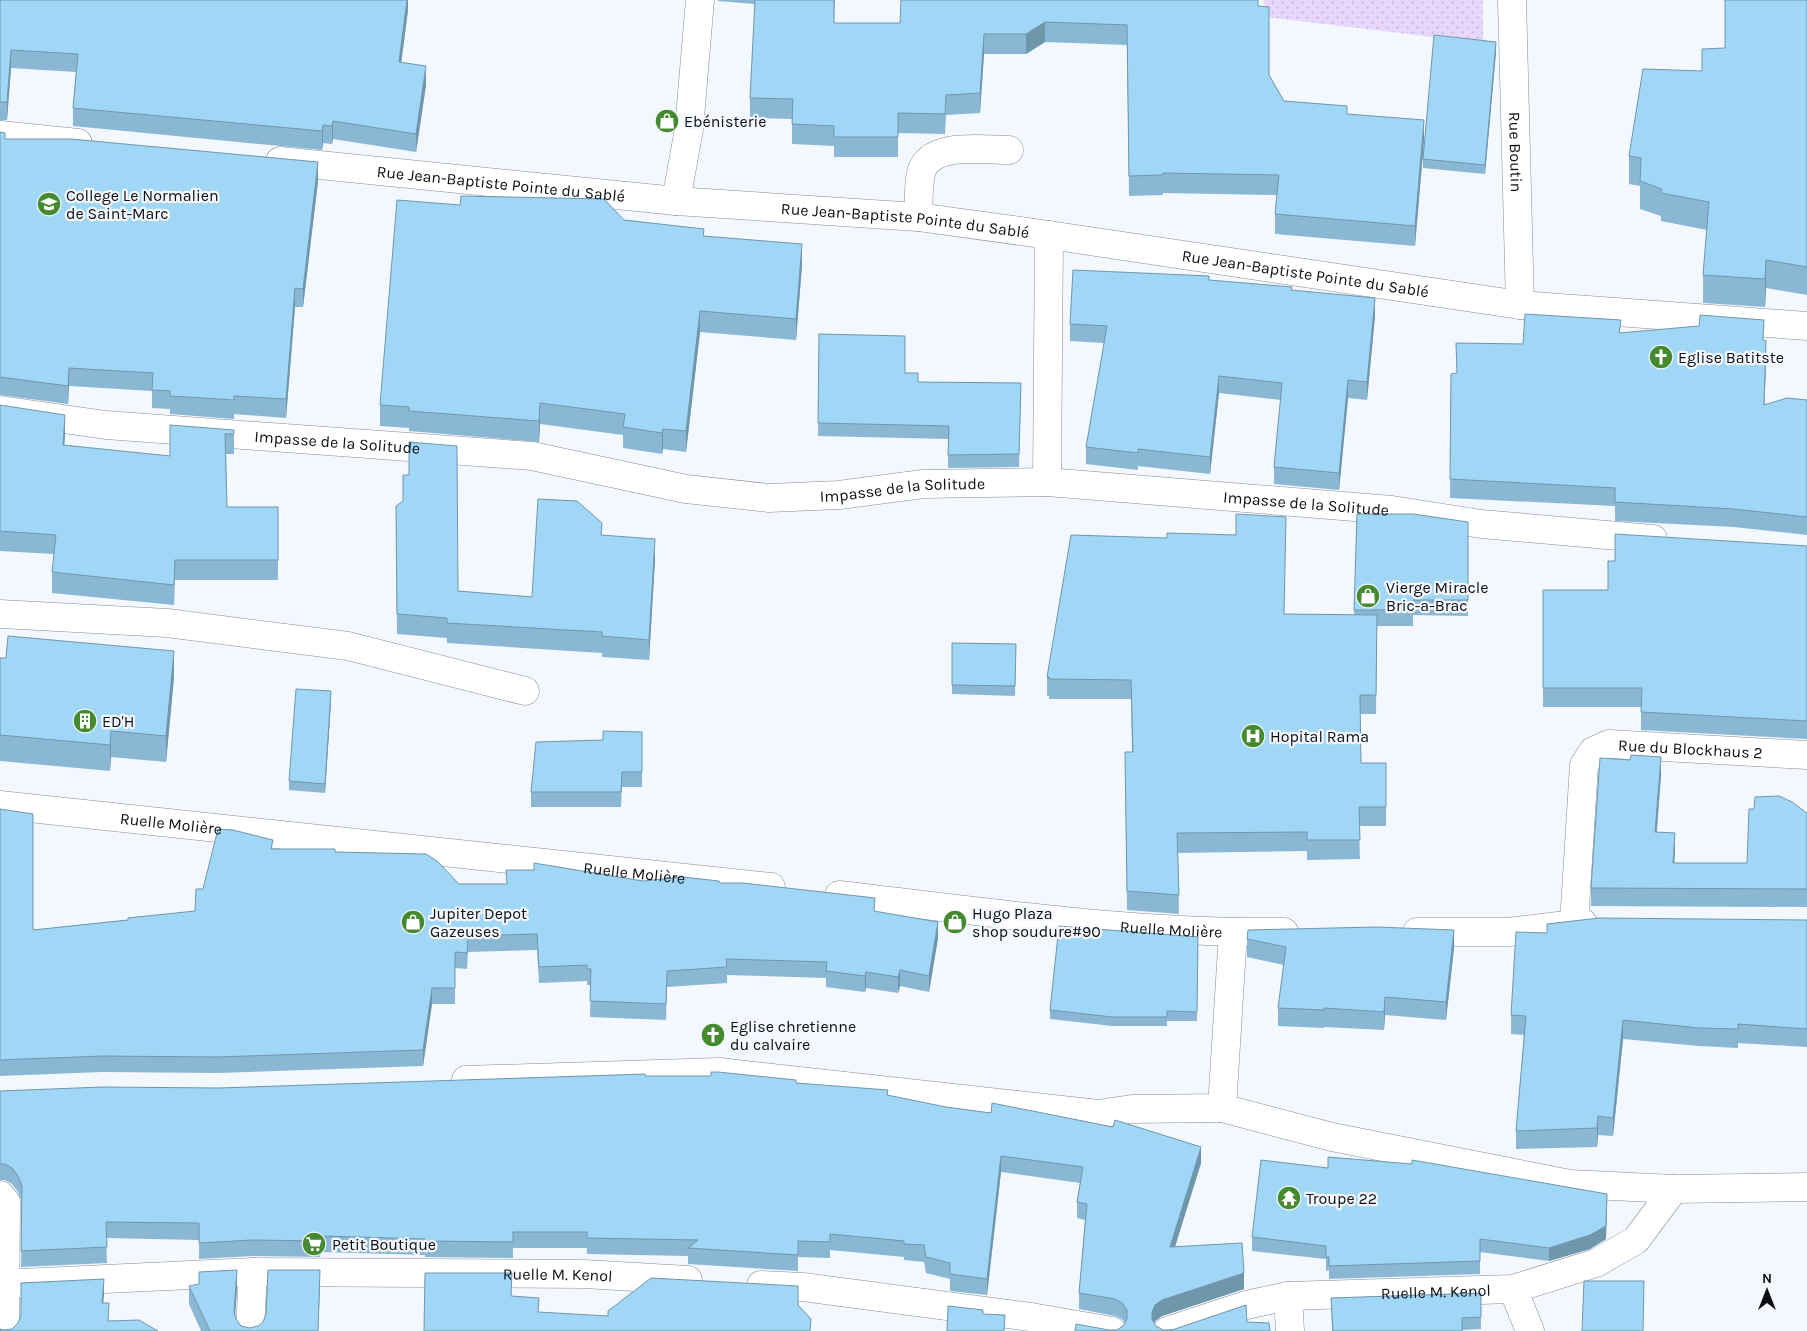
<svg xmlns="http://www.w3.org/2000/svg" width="1807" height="1331" font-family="Karla,sans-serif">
<defs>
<pattern id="grass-dots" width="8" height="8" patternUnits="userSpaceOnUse" patternTransform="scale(1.25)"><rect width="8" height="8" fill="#e8d6fd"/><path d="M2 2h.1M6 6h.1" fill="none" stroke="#c6b6d8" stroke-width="1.8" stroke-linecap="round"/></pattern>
</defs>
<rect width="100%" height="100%" fill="#f3f7fe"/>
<path fill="url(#grass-dots)" d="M1264 0H1483V43L1265 17Z"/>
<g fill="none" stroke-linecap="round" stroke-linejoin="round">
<g stroke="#858c96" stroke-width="29">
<g id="minor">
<path id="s1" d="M1512 0 1520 305"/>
<path d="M0 135 78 143"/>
<path id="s2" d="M280 161 676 201 918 217 1049 235 1520 305 1807 326"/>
<path d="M676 201 689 129 700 0"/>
<path d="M918 217C919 203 918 187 921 173 929 141 984 150 1009 150"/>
<path id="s3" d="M0 410 106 425 532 456 686 489 769 498 839 495 923 484 1047 482 1392 510 1481 524 1653 539"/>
<path d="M1047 482 1049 235"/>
<path d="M0 614 167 623 348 646 525 691"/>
<path id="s4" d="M0 805 771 887"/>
<path id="s5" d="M839 895C986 912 1135 934 1284 932"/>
<path id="s6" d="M1574 924 1584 765 1593 751 1609 744 1807 755"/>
<path d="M1417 932H1509L1583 923"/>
<path d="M1233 933 1222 1108 1332 1137 1570 1184 1674 1189 1807 1187"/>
<path d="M466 1080 719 1072 1098 1114 1132 1109 1222 1108"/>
<path d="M0 1195 6 1202 5 1331"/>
<path id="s7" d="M0 1284 253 1272 584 1274 688 1280"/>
<path d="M761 1285 803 1287 1031 1317 1112 1331"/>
<path d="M1513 1289 1530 1331"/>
<path d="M1288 1296 1290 1331"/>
<path d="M250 1331 253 1272"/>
<path id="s8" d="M1167 1331 1246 1305 1288 1296 1513 1289 1596 1263 1636 1240 1674 1189"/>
</g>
</g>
<use href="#minor" stroke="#fff" stroke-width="28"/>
</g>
<path fill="#8ab8d4" d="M0 0H408V10L401 63 426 85 416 152 333 139 332 144 323 143 322 150 73 126V108L76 72 11 68 7 120 0 121Z
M718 0H835L834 23H900L1258 6 1269 75 1284 101 1347 114 1424 140 1415 246 1275 234V214L1277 195 1163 193V195L1129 196 1127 45 1045 42 1026 54H984L980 113 946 115 945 134 898 133V157H834V146L792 144V119L750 118V98L755 10H754V4L718 1Z
M1807 0V295L1766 288 1765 307 1703 303V275L1707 230 1661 221V216L1640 209V186L1629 184V156L1702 71Z
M1496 52 1485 174 1423 168V159Z
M0 132 5 139 318 181 303 307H295L286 418 234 414V419L170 414V409L152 408V391L69 386 68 404 0 395Z
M624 220 704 236 802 265 796 340 700 332 686 452 663 449 662 454 623 448V435L540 424 539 442 409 431V428L380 426V405Z
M1209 280 1292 290 1375 316 1367 400 1348 398 1339 490 1274 484V467L1281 400 1219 393 1210 474 1138 466V470L1086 464V447L1104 343 1070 341V324Z
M1621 333 1764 340 1766 359 1764 405 1807 400V535L1734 527 1615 521V506L1450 498 1451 374 1457 373 1456 343 1523 344Z
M819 334 905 373 918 382 1021 383 1019 467 948 468V439L818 436Z
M0 405 65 435 64 446 170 456 234 430V454H226L227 507H278V580H175L174 605 52 593V572L54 554 0 551Z
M396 506 458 591 532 597 602 535 655 560 649 660 602 657V653L447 643V638L397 634Z
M1357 514 1468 522V616L1413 615V626H1377L1376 714H1360L1361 763H1386V826H1359L1360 859 1307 860V851L1178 853 1179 914 1127 910 1125 752H1132L1131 699H1049V696H1047V677L1167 538 1236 535 1285 614 1354 615Z
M1807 546V739L1641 730V707H1543V590H1608L1615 561Z
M952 643 1016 644 1015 696 952 694Z
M0 658 174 677 166 762 111 757 110 771 0 761Z
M331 701 325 793 289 790V781Z
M642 732V787H622L621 807H531V792L603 740Z
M1661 775 1657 832 1675 851 1674 863H1747L1807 813V907L1591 906V888Z
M0 809 33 930 128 920 195 911 203 889 273 849 335 852 459 884H506L643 881 720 883 875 911 938 938 929 992 900 986 898 993 866 988 865 992 826 987V978L727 975V983L667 987 666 1020 590 1017 591 985H587V981L539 983 537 950 468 952 467 969 455 968V1004H432L423 1066 218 1073 102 1072 0 1076Z
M1807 920V1047L1738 1043V1048L1699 1046 1623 1039 1613 1136 1598 1135 1597 1147 1516 1149V1131L1524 1035 1511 1034V1015L1547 933Z
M1198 937 1197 1021H1167V1026H1112L1050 1019V1010Z
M1247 939 1454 948 1446 1020 1385 1015 1384 1030 1324 1027V1028L1278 1026V1008L1284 965 1247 957Z
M645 1076 796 1083 888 1096 1201 1163 1175 1246 1244 1289 1162 1316 1155 1321 1154 1323 1156 1326 1163 1330 1247 1322 1270 1331 1109 1330H1117L1124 1325 1125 1323 1122 1319 1115 1316 1079 1309V1293L1085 1220 1077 1218V1202L1080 1183 1001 1172 987 1295 950 1291V1279L926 1273 924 1262 904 1260V1257L830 1250V1258L798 1257V1271L688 1264V1256L587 1254V1248H513V1258L425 1257V1255L321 1252 320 1257 252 1256 199 1259V1240L106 1238 107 1263 21 1267 22 1202 18 1192 12 1184 5 1180H0V1091L219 1088Z
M1607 1207 1606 1239 1590 1249 1549 1261 1480 1252V1274L1329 1279V1270L1326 1271V1259L1252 1251V1237Z
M189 1286 237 1288 235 1316 236 1319 241 1326 250 1328 258 1326 320 1288 318 1331H201L189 1304Z
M1481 1293V1329L1462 1330V1331H1332L1331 1298Z"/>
<path fill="#7096ac" d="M407 0H408V10L399 80V62Z
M1045 22V42L1026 54V34Z
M984 34V54L980 113V93Z
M1496 42V52L1485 174V165Z
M11 50V68L7 120V102Z
M426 66V85L416 152V134Z
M1424 120V140L1415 246V226Z
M333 121V139L332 144V126Z
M323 125V143L322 150V131Z
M318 162V181L303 307V289Z
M802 244V265L796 340V319Z
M1766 260V288L1765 307V279Z
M295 288V307L286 418V399Z
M1375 298V316L1367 400V382Z
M700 311V332L686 452V431Z
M1766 341V359L1764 424V405Z
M69 368V386L68 404V386Z
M1219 376V393L1210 474V457Z
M1348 380V398L1339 490V473Z
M540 403V424L539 442V421Z
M65 415V435L63 465V445Z
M663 429V449L662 454V433Z
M655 539V560L649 660V640Z
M174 651V677L166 762V736Z
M331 691V701L325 793V784Z
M111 731V757L110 771V745Z
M1661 757V775L1655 850V832Z
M1675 833V851L1673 882V863Z
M938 922V938L929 992V976Z
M1454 930V948L1446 1020V1002Z
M900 970V986L898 993V977Z
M866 972V988L865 992V976Z
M432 988V1004L423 1066V1050Z
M1385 997V1015L1384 1030V1012Z
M1623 1020V1039L1613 1136V1118Z
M1598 1116V1135L1597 1147V1128Z
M1201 1147V1163L1170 1263V1247Z
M1001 1156V1172L987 1295V1279Z
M1607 1194 1606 1239 1590 1249 1549 1261V1248Z
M237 1270V1288L234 1330V1312Z
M1244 1273V1289L1162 1316 1155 1321 1152 1328V1312L1155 1305 1162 1300Z
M104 1279V1295L102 1319V1303Z"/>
<path fill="#a0d6f6" stroke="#7096ac" d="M0 0H407L399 62 426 66 416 134 333 121 332 126 323 125 322 131 73 108 78 54 11 50 7 102H0Z
M755 0H834V23H900L901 0H1258V6L1269 7V75L1284 101 1347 106V114L1424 120 1415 226 1275 214 1279 175 1163 173V175L1129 176 1127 25 1045 22 1026 34H984L980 93 946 95 945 114 898 113V137H834V126L792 124 793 99 750 98Z
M1725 0H1807V267L1766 260 1765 279 1703 275 1709 202 1661 193 1662 189 1640 181 1641 158 1629 156 1643 69 1702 71V49L1725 48Z
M1434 35 1496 42 1485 165 1423 159Z
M0 132 5 133V139H71L318 162 303 289 295 288 286 399 234 396V400L170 396V391L152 390 153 373 69 368 68 386 0 377Z
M461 196 604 199 624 220 704 229 703 236 802 244 796 319 700 311 686 431 663 429 662 433 623 427 625 414 540 403 539 421 409 411V407L380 405 397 200 460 205Z
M1073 270 1209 276V280L1292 287 1291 290 1375 298 1367 382 1348 380 1339 473 1274 467 1282 383 1219 376 1210 457 1138 449V453L1086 447 1107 326 1070 324Z
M1525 314 1621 320 1619 333 1699 326 1700 315 1764 320 1763 340 1766 341 1764 405 1787 398 1807 400V517L1734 509 1615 502V488L1450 479 1451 374 1457 373 1456 343 1523 344Z
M819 334 905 336V373H918V382L1021 383 1019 454 948 455 949 426 818 423Z
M0 405 65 415 63 445 170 456V425L234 430V434H225L227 507H278V560H175L174 585 52 572 56 535 0 531Z
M409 442 457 446 458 591 532 597 538 499 577 501 602 523 601 535 655 539 649 640 602 636V632L447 623V618L397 614 396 506 403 501V475H409Z
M1236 514 1286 517 1284 614 1377 615 1376 695H1360L1361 763H1386V807H1359L1360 840H1307V832L1177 833 1179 895 1127 891 1125 752H1133L1131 680 1049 679V677H1047L1071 535 1167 538V533L1236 535Z
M1357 514H1413L1468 522V600H1413V610H1354Z
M1615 534 1807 546V721L1641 712 1642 688H1543V590H1608V561H1615Z
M8 636 174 651 166 736 111 731 110 745 0 735V658H6Z
M952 643 1016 644 1015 686 952 685Z
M296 689 331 691 325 784 289 781Z
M603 731 642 732V772H622L621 792H531L536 742 603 740Z
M1631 755 1661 757 1655 832 1675 833 1673 863H1747L1749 809H1754L1755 797 1779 796 1792 802 1807 813V889L1591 888 1600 758 1630 760Z
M0 809 33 814V930L128 920V918L195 911 196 889H203L218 829 233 830 273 840 271 849H335V852L426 854 437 861 459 884H507L506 870H534V863L643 881 683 877 719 881 720 883H743L875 898 874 911 938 922 929 976 900 970 898 977 866 972 865 976 826 971 827 962 726 959 727 967 667 971 666 1004 590 1001 591 969H587V965L539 967 537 934 468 936 467 953 455 952V988H432L423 1050 218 1057 102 1056 0 1060Z
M1599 918 1807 920V1029L1738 1024V1029L1699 1028 1623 1020 1613 1118 1598 1116 1597 1128 1516 1131 1526 1016 1511 1015 1516 932 1547 933V924Z
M1059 926 1198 937 1197 1012 1167 1011V1017H1112L1050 1010Z
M1376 927 1454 930 1446 1002 1385 997 1384 1012 1324 1008V1010L1278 1008 1286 947 1247 939 1248 930Z
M711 1072H718L796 1080V1083L888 1090 887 1095 946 1107 991 1113 992 1103 1113 1127 1115 1120 1201 1147 1170 1247 1242 1243 1244 1273 1162 1300 1155 1305 1152 1312V1319L1156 1326 1163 1330H1172L1246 1305 1247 1322 1269 1323 1270 1331H1075L1076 1324 1109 1330H1117L1124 1325 1127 1318V1310L1122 1303 1115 1299 1079 1293 1087 1204 1077 1202 1083 1167 1001 1156 987 1279 950 1274V1263L926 1257 924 1245 904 1244V1241L830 1234V1242L798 1241V1255L688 1248 698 1240 587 1238V1232H513V1242L425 1241V1239L321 1236 320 1241 252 1240 199 1243V1223L106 1222 107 1247 21 1251 22 1186 18 1176 12 1168 5 1164H0V1091L102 1087 219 1088 645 1074V1076H711Z
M1328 1157 1412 1164V1160L1607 1194 1606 1226 1590 1235 1549 1248 1480 1239V1261L1329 1266V1257H1326V1246L1252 1237 1261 1160 1328 1168Z
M237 1270 234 1312 236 1319 241 1326 250 1328 258 1326 263 1322 266 1314 268 1270H320L318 1331H210L189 1286 199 1284V1272Z
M425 1273H512L511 1296 539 1298 538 1312 608 1316V1311L651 1278 798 1286V1305L811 1319 810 1331H424Z
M104 1279 102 1303H109L108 1321 139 1320 158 1331H0V1329L4 1330 12 1329 18 1323 21 1315V1283Z
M1584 1281H1644L1643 1331H1582Z
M1481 1293V1317L1462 1318V1331H1333L1331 1298Z
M948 1306 983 1310V1314L1005 1315 1004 1331H947Z"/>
<defs>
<g id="shop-disc" transform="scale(1.25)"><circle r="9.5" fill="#458a2f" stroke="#f3f7fe"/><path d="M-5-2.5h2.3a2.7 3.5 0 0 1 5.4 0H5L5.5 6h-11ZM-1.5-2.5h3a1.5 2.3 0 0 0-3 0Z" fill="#fff"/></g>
<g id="school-disc" transform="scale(1.25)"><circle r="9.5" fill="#458a2f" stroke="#f3f7fe"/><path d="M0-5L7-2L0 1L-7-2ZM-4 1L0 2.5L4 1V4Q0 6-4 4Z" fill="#fff"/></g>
<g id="church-disc" transform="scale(1.25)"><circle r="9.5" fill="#458a2f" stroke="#f3f7fe"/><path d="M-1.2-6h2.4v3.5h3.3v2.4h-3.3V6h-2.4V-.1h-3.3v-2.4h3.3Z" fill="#fff"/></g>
<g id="building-disc" transform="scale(1.25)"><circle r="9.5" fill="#458a2f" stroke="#f3f7fe"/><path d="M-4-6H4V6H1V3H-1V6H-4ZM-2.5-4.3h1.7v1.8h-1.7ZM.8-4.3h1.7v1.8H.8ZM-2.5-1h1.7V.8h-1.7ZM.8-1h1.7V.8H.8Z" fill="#fff"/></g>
<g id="hospital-disc" transform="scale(1.25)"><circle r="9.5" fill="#458a2f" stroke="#f3f7fe"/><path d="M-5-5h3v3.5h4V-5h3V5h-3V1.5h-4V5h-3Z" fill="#fff"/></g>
<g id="temple-disc" transform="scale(1.25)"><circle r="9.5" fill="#458a2f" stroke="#f3f7fe"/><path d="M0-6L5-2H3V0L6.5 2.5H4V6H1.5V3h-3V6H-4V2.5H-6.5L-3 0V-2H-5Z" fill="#fff"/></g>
<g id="supermarket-disc" transform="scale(1.25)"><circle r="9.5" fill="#458a2f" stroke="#f3f7fe"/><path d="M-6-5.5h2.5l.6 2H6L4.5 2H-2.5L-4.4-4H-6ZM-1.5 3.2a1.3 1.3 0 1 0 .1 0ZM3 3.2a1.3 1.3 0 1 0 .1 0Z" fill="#fff"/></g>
</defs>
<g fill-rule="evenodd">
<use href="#shop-disc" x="667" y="121"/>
<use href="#school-disc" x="49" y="204"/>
<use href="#church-disc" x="1661" y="357"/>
<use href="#shop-disc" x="1368" y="596"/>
<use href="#building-disc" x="85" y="721"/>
<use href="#hospital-disc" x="1253" y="736"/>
<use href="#shop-disc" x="413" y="922"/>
<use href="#shop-disc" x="955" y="922"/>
<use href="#church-disc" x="713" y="1035"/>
<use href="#temple-disc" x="1289" y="1198"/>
<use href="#supermarket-disc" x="314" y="1244"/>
</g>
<g text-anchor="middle" stroke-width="4.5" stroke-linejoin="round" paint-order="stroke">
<g font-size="16" fill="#0d0f13" stroke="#f3f7fe" text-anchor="start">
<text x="684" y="127">Ebénisterie</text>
<text x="66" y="201">College Le Normalien<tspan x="66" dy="18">de Saint-Marc</tspan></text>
<text x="1678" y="363">Eglise Batitste</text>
<text x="1386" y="593">Vierge Miracle<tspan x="1386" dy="18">Bric-a-Brac</tspan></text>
<text x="102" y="727">ED'H</text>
<text x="1270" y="742">Hopital Rama</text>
<text x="430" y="919">Jupiter Depot<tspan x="430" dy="18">Gazeuses</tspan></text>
<text x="972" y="919">Hugo Plaza<tspan x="972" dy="18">shop soudure#90</tspan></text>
<text x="730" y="1032">Eglise chretienne<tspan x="730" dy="18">du calvaire</tspan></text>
<text x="1306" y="1204">Troupe 22</text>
<text x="332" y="1250">Petit Boutique</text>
</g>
<g font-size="16" fill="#0d0f13" stroke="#f3f7fe">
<text dy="6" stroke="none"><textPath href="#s1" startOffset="152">Rue Boutin</textPath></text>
<text dy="6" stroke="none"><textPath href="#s2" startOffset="222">Rue Jean-Baptiste Pointe du Sablé</textPath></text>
<text dy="6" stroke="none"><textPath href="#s2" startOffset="628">Rue Jean-Baptiste Pointe du Sablé</textPath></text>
<text dy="6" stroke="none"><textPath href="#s2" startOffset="1032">Rue Jean-Baptiste Pointe du Sablé</textPath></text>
<text dy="6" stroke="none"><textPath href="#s3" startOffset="339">Impasse de la Solitude</textPath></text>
<text dy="6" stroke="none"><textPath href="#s3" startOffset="909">Impasse de la Solitude</textPath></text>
<text dy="6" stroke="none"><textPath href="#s3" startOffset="1314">Impasse de la Solitude</textPath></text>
<text dy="6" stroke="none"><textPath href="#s6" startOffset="275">Rue du Blockhaus 2</textPath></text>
<text dy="6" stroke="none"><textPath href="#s4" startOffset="172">Ruelle Molière</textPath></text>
<text dy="6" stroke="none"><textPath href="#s4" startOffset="638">Ruelle Molière</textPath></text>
<text dy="6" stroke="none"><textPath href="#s5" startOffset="334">Ruelle Molière</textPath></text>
<text dy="6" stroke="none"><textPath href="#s7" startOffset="558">Ruelle M. Kenol</textPath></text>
<text dy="6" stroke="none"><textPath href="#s8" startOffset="274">Ruelle M. Kenol</textPath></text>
</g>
</g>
<g transform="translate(1767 1291)" stroke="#f3f7fe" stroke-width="4" paint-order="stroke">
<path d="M0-4L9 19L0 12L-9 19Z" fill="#0d0f13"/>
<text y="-8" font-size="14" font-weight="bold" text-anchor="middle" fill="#0d0f13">N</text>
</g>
</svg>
